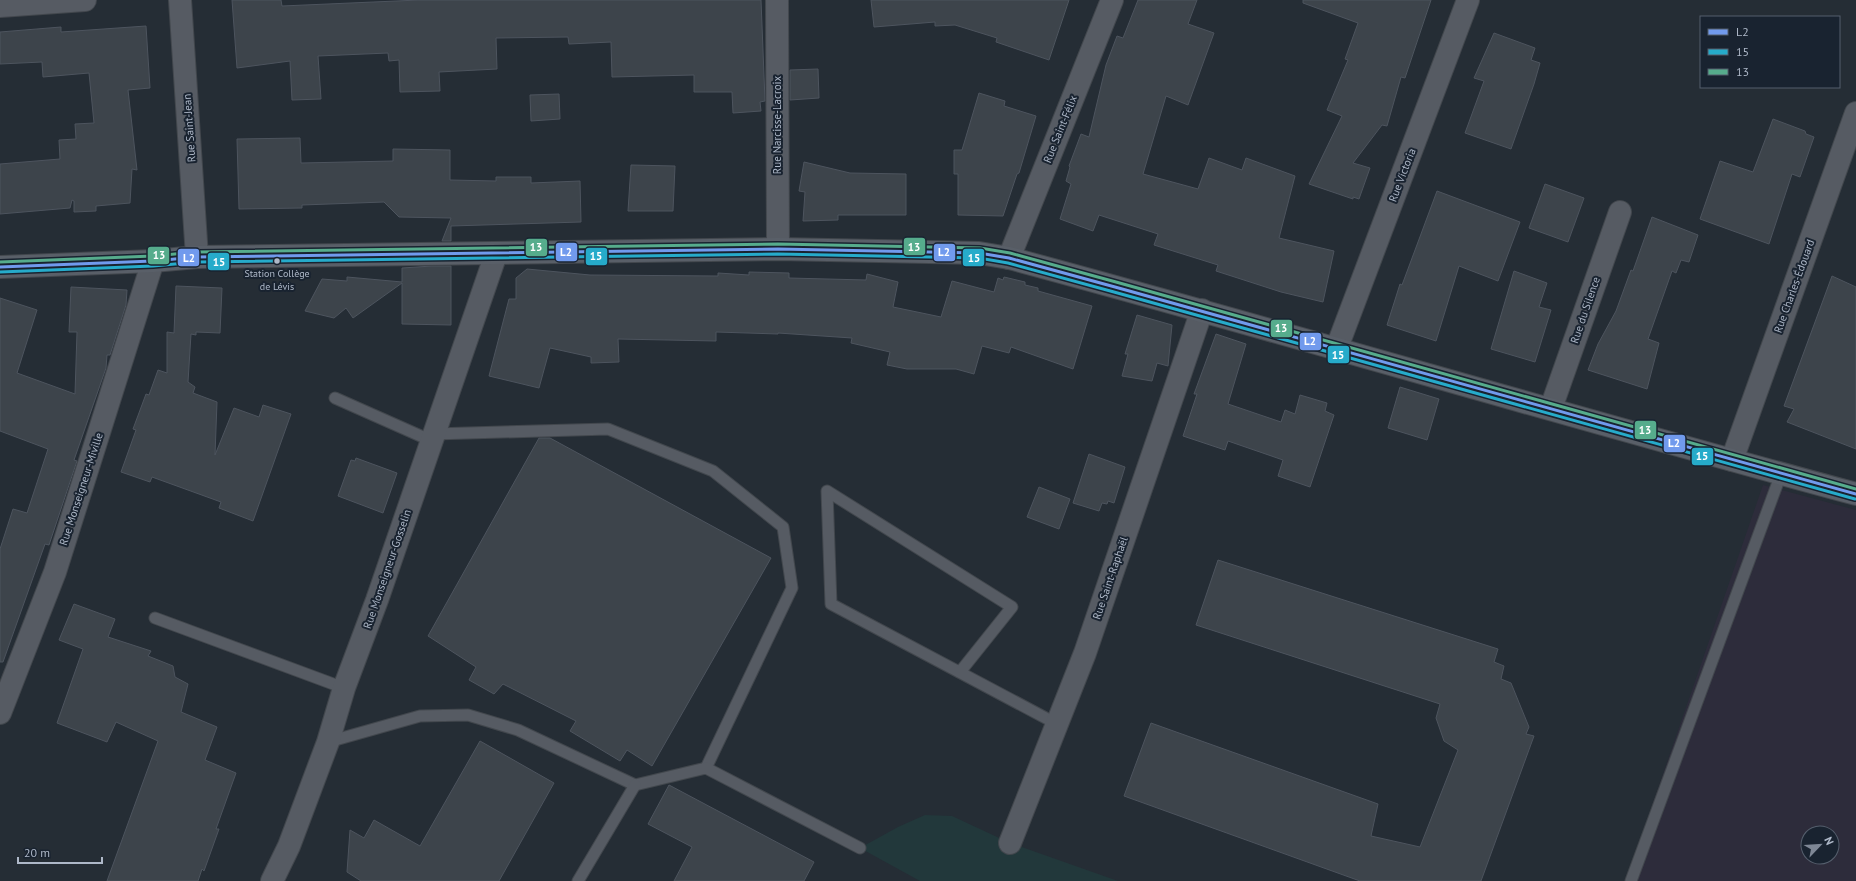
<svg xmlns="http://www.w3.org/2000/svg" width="1856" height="881" viewBox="0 0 1856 881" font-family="'PT Sans',sans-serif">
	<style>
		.medical { fill: #2d2c3b; fill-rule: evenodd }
		.green { fill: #22383b }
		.building { fill: #3d444b; stroke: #4d545e }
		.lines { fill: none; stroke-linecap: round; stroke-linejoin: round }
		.lane-casing { stroke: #42474d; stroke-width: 13 }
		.street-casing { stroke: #42474d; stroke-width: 24 }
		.secondary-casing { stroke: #42474d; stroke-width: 24 }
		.lane { stroke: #565b63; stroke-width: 11 }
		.street { stroke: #565b63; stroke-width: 22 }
		.secondary { stroke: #595f68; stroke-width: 22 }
		.bus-1-casing { stroke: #192330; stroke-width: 6 }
		.bus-2-casing { stroke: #192330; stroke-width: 6 }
		.bus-3-casing { stroke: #192330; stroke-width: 6 }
		.bus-1 { stroke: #719aed; stroke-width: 3 }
		.bus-2 { stroke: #26abca; stroke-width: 3 }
		.bus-3 { stroke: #56ac8c; stroke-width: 3 }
		.bus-dot { fill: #aeb8c8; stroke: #192330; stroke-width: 1.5 }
		.labels { text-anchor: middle; stroke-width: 4; stroke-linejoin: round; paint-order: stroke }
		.bus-label { font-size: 10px; fill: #aeb8c8; stroke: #192330 }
		.street-label { font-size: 11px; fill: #aeb8c8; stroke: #192330 }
		.line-badge { stroke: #192330; stroke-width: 1.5 }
		.badge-label { font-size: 11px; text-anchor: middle; font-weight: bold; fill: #fff }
	</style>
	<rect width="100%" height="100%" fill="#252d35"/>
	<path class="medical" d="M 1763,485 L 1856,510 L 1856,881 L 1626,881 ZM 1808,833 L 1832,833 L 1832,857 L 1808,857 Z"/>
	<path class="green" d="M 925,815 L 952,816 L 1010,843 L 1118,881 L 920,881 L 860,848 L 898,827 Z"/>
	<g class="building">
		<path d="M 232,0 L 281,0 L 282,6 L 419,0 L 761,0 L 765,101 L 760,102 L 761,111 L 733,113 L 732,92 L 694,92 L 694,75 L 612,77 L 611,42 L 569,44 L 568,37 L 496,38 L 497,69 L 439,72 L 440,91 L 400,92 L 399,60 L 389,61 L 388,53 L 318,56 L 321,99 L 292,100 L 290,61 L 237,68 Z"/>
		<path d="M 871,0 L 1069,0 L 1049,60 L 996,42 L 997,38 L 955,25 L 935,26 L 935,22 L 874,27 Z"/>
		<path d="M 1138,0 L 1197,0 L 1188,24 L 1214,33 L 1188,105 L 1166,96 L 1143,174 L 1198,189 L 1209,158 L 1242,170 L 1246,158 L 1295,176 L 1279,238 L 1334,251 L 1323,302 L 1281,292 L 1216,271 L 1218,265 L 1154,245 L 1158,234 L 1099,215 L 1093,231 L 1060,219 L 1071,184 L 1066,181 L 1070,167 L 1069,166 L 1081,134 L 1089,137 L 1106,65 L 1117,36 L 1123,38 Z"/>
		<path d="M 1303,0 L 1431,0 L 1405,78 L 1401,77 L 1387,126 L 1382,125 L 1353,163 L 1370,168 L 1359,199 L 1353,197 L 1353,199 L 1309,184 L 1342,116 L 1327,110 L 1348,60 L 1345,59 L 1358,23 L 1303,3 Z"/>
		<path d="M 146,26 L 150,88 L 128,90 L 137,170 L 132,169 L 130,203 L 96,206 L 96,211 L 74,212 L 74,201 L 72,200 L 70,208 L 0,214 L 0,164 L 60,159 L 59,140 L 76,139 L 75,124 L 94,123 L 89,73 L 43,77 L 42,62 L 0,64 L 0,32 L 61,27 L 61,32 Z"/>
		<path d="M 1494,33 L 1535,48 L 1531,60 L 1540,63 L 1534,84 L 1511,149 L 1465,133 L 1484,81 L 1474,78 Z"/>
		<path d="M 818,69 L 819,98 L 790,100 L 790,70 Z"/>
		<path d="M 979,93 L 1005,101 L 1004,106 L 1036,116 L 1019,173 L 1017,174 L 1003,216 L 958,215 L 958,174 L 954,174 L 954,150 L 962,150 Z"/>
		<path d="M 559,94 L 560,119 L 531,121 L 530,95 Z"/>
		<path d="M 1773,119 L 1805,131 L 1806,134 L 1814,137 L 1800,177 L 1792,174 L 1769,244 L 1700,219 L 1720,161 L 1753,172 Z"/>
		<path d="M 300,138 L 301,163 L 393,161 L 393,149 L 450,150 L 450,180 L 496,181 L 496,177 L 531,177 L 531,183 L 580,181 L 581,222 L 451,226 L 451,241 L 442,241 L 451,218 L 399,217 L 384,202 L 302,205 L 302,208 L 239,209 L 237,139 Z"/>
		<path d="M 804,162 L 850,173 L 906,174 L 906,215 L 838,215 L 838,220 L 803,221 L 805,192 L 799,191 Z"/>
		<path d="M 631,165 L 675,166 L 673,211 L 628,211 Z"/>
		<path d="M 1545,184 L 1584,198 L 1568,242 L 1529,228 Z"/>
		<path d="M 1437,191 L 1520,222 L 1498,281 L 1459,266 L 1436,341 L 1387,325 L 1400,284 L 1402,285 Z"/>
		<path d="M 1652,217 L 1698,235 L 1689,262 L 1681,260 L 1676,273 L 1672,271 L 1648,339 L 1659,343 L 1647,389 L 1588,370 L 1598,344 L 1616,311 L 1631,270 L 1633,271 Z"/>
		<path d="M 432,266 L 451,266 L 451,325 L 402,324 L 402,283 L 353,318 L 346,308 L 334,318 L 305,311 L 322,279 L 347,281 L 347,277 L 402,282 L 402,268 Z"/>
		<path d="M 527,269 L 590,275 L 718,276 L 718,273 L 749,275 L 749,272 L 789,273 L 789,278 L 866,280 L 867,274 L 898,282 L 893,307 L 941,317 L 952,281 L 994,292 L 998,278 L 1003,280 L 1004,277 L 1025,282 L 1025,285 L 1038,288 L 1038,291 L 1092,306 L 1073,369 L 1011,347 L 1009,353 L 982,346 L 974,374 L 956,369 L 907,369 L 887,365 L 890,352 L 851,343 L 852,338 L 778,333 L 778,334 L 716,332 L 716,341 L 618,339 L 619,362 L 591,363 L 591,357 L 550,348 L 539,388 L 489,376 L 509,299 L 516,299 L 516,278 Z"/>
		<path d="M 1514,271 L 1547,283 L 1539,307 L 1551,310 L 1535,362 L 1491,349 Z"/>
		<path d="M 1832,276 L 1856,287 L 1856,449 L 1787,422 L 1794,409 L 1784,406 Z"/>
		<path d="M 176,286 L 222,288 L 220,333 L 196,332 L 196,335 L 191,334 L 188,382 L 195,387 L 193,393 L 217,402 L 215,455 L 234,408 L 259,417 L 263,405 L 291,414 L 253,521 L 219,508 L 221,502 L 152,477 L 150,482 L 121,472 L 136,430 L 133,429 L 146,394 L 149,395 L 158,370 L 167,373 L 167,332 L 174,333 Z"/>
		<path d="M 71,287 L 127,290 L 126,305 L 110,355 L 107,355 L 106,368 L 74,460 L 77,461 L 49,545 L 45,544 L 3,662 L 0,662 L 0,549 L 13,509 L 27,513 L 48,449 L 0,431 L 0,298 L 37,310 L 17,373 L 75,394 L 77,332 L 69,332 Z"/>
		<path d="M 1137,315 L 1172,325 L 1168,366 L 1157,363 L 1152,381 L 1122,376 L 1128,354 L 1125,354 Z"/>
		<path d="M 1216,334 L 1246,344 L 1228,404 L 1281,422 L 1285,410 L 1295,414 L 1300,395 L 1327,403 L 1325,411 L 1334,415 L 1310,487 L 1278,476 L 1283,460 L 1228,441 L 1225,450 L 1183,436 L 1197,394 L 1194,394 Z"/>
		<path d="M 1400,387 L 1439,399 L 1427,440 L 1388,428 Z"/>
		<path d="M 539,438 L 550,438 L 771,558 L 652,766 L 627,750 L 620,761 L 570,731 L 576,721 L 503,684 L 494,694 L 469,680 L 476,667 L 428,636 Z"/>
		<path d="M 1089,454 L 1125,467 L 1114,503 L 1108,501 L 1107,504 L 1102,503 L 1099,511 L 1073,503 Z"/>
		<path d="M 356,458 L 397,473 L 383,513 L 338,496 L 351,460 L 355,461 Z"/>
		<path d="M 1039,487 L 1070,499 L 1059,529 L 1027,517 Z"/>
		<path d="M 1218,560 L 1498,649 L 1494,662 L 1504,666 L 1501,679 L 1511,683 L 1529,727 L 1526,734 L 1534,736 L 1481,881 L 1360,881 L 1124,796 L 1151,723 L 1378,804 L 1371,836 L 1420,847 L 1458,750 L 1444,741 L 1436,718 L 1440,704 L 1196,625 Z"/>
		<path d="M 74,604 L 115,619 L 108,637 L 151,651 L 148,656 L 173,666 L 175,677 L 188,684 L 181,712 L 217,727 L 205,760 L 236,773 L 216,829 L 219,829 L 204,871 L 202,869 L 198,881 L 107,881 L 158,741 L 116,722 L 107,742 L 57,723 L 83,649 L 59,640 Z"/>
		<path d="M 480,741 L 554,783 L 499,881 L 361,881 L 347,872 L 350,830 L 364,838 L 374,820 L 420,846 Z"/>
		<path d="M 669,785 L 814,862 L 804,881 L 674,881 L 692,847 L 648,824 Z"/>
	</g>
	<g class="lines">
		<defs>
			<g id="lane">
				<path d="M 335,398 L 432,441"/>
				<path d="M 434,434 L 608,429 L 713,471 L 783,527 L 792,588 L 706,768"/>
				<path d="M 155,618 L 344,688"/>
				<path d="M 960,672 L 1012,607 L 827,491 L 831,604 L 1057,724"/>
				<path d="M 328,742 L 420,716 L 468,715 L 518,730 L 635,785 L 706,768 L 860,848"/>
				<path d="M 578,881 L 635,785"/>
				<path d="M 1631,881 L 1781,474"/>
			</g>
			<g id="street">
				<path d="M 180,0 L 197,257"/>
				<path d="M 777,0 L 778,249"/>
				<path d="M 0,6 L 85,0"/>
				<path d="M 1009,258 L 1112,0"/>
				<path d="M 1336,350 L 1468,0"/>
				<path d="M 1551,408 L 1620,212"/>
				<path d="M 1732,460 L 1856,113"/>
				<path d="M 0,713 L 55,572 L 153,261"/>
				<path d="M 1010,843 L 1085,653 L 1202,310"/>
				<path d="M 272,881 L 289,846 L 328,742 L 344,688 L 377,600 L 496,254"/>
			</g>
			<path id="secondary" d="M 0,267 L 153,261 L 197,257 L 778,249 L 979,253 L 1009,258 C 1292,334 1573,418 1856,494"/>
		</defs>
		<use href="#lane" class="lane-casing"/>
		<use href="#street" class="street-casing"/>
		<use href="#secondary" class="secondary-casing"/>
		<use href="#lane" class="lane"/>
		<use href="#street" class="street"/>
		<use href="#secondary" class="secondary"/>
		<defs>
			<path id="bus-1" d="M 0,267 L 153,261 L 197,257 L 778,249 L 979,253 L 1009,258 L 1115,287 L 1856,494"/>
			<path id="bus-2" d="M 0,272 L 153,266 L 197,262 L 778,254 L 979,258 L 1008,263 L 1114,292 L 1855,499"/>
			<path id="bus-3" d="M 0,262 L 153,256 L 197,252 L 778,244 L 980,248 L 1010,253 L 1116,282 L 1856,489"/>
		</defs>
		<use href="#bus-1" class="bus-1-casing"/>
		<use href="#bus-2" class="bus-2-casing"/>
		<use href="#bus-3" class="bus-3-casing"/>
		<use href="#bus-1" class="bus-1"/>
		<use href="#bus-2" class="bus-2"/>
		<use href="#bus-3" class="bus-3"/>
	</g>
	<circle class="bus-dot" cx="277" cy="261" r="3.5"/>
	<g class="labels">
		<g class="bus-label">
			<text x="277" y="277">Station Collège<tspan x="277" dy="13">de Lévis</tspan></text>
		</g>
		<g class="street-label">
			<text transform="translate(777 125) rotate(-90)" y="4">Rue Narcisse-Lacroix</text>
			<text transform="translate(189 128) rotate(-94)" y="4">Rue Saint-Jean</text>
			<text transform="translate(1060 129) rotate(-68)" y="4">Rue Saint-Félix</text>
			<text transform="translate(1402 175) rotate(-69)" y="4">Rue Victoria</text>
			<text transform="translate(1794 286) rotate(-70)" y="4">Rue Charles-Édouard</text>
			<text transform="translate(1585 310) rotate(-71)" y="4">Rue du Silence</text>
			<text transform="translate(81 489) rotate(-72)" y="4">Rue Monseigneur-Miville</text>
			<text transform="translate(387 569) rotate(-71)" y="4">Rue Monseigneur-Gosselin</text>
			<text transform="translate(1110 578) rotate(-71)" y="4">Rue Saint-Raphaël</text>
		</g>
	</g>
	<g class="line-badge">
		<rect x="903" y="237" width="23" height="19" rx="4" fill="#56ac8c"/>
		<rect x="525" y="238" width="23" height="19" rx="4" fill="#56ac8c"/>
		<rect x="555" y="242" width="23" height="20" rx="4" fill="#719aed"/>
		<rect x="933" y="243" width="23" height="19" rx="4" fill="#719aed"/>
		<rect x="147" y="246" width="23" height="19" rx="4" fill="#56ac8c"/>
		<rect x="585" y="247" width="23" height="19" rx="4" fill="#26abca"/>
		<rect x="177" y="248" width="23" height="19" rx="4" fill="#719aed"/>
		<rect x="962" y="248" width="23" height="19" rx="4" fill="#26abca"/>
		<rect x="207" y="252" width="23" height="19" rx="4" fill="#26abca"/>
		<rect x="1270" y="319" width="23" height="19" rx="4" fill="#56ac8c"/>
		<rect x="1299" y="332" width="23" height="19" rx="4" fill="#719aed"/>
		<rect x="1327" y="345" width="23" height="19" rx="4" fill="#26abca"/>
		<rect x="1634" y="420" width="23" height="20" rx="4" fill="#56ac8c"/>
		<rect x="1663" y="434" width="23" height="19" rx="4" fill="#719aed"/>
		<rect x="1691" y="447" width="23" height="19" rx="4" fill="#26abca"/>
	</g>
	<g class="badge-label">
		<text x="914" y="251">13</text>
		<text x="536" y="251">13</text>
		<text x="566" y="256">L2</text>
		<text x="944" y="256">L2</text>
		<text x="159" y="259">13</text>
		<text x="596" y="260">15</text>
		<text x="189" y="262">L2</text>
		<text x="974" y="262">15</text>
		<text x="219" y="266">15</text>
		<text x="1281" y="332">13</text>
		<text x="1310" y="345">L2</text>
		<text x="1338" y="359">15</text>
		<text x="1645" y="434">13</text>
		<text x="1674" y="447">L2</text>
		<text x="1702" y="460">15</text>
	</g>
	<rect x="1700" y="16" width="140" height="72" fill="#192330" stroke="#555f6d"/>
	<rect x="1708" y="29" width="20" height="6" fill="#719aed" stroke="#555f6d"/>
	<text x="1736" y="36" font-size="12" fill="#aeb8c8">L2</text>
	<rect x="1708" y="49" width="20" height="6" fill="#26abca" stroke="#555f6d"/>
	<text x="1736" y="56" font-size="12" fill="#aeb8c8">15</text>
	<rect x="1708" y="69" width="20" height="6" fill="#56ac8c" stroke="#555f6d"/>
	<text x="1736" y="76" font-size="12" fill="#aeb8c8">13</text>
	<g transform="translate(1820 845) rotate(65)"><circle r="19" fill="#192330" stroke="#555f6d"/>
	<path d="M0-3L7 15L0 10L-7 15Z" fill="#7e8795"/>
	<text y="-6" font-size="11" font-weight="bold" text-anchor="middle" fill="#aeb8c8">N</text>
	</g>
	<path d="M18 857v6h84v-6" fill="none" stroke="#aeb8c8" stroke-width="2"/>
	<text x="24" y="857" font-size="12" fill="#aeb8c8" stroke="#192330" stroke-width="3" paint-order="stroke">20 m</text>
</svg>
